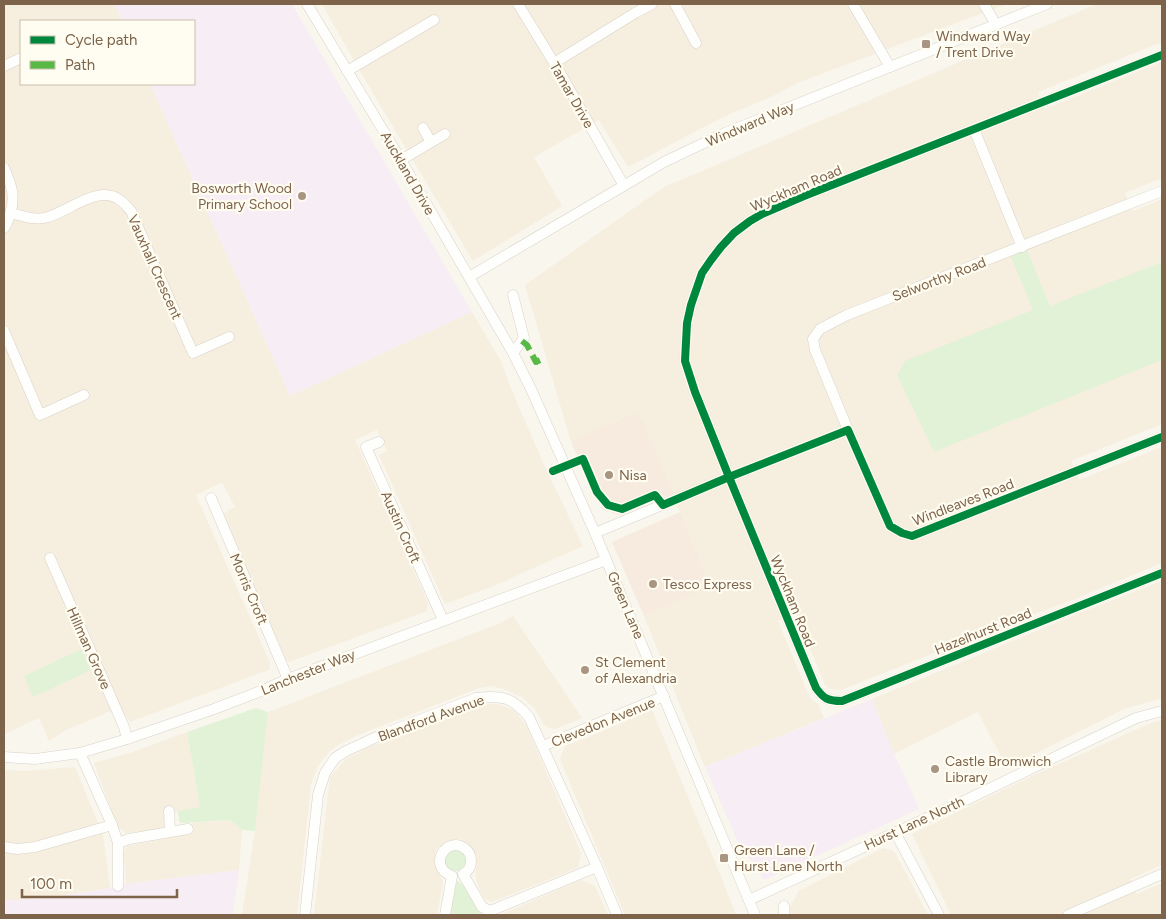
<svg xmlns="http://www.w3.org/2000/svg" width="1166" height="919" viewBox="0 0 1166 919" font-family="Figtree,sans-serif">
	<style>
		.residential { fill: #f6eede }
		.commercial { fill: #f7eade }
		.education { fill: #f7edf5 }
		.green { fill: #e2f2d7 }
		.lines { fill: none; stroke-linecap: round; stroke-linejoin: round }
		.minor-casing { stroke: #d8d2c9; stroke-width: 11 }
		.minor { stroke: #fefefc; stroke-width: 10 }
		.quiet { stroke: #58b947; stroke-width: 6; stroke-dasharray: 12 6; stroke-linecap: butt }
		.cycleway-casing { stroke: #fffcf1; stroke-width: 11 }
		.cycleway { stroke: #00873e; stroke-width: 8 }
		.poi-dot { fill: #a89683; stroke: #fffcf1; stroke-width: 2 }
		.labels { text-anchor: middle; stroke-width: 4.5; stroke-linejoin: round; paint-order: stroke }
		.poi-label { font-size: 14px; fill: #7d6349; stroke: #fffcf1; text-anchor: start }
		.street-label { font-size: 14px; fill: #7d6349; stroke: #fffcf1 }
	</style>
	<rect width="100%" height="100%" fill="#f9f6ee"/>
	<g class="residential">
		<path d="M 4,4 L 114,4 L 122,21 L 21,21 L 21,84 L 150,84 L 290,396 L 472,312 L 502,363 L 510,386 L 544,465 L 583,546 L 496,585 L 445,604 L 379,455 L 387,451 L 377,430 L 355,440 L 428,603 L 427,611 L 289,662 L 286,660 L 222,514 L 235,507 L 222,482 L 196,495 L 270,663 L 269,670 L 130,722 L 120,707 L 64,731 L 49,741 L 39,718 L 4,734 Z"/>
		<path d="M 322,4 L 1007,4 L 800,82 L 773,96 L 723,117 L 628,167 L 599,120 L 534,157 L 562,206 L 473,261 L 361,73 Z"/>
		<path d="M 1097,4 L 1162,4 L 1162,42 L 1038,92 L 1045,109 L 1162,62 L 1162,178 L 1125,193 L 1133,211 L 1162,199 L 1162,424 L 1071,461 L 1079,480 L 1162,447 L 1162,563 L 1075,599 L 997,628 L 841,690 L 830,689 L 825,685 L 796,614 L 778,621 L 810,698 L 818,704 L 824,718 L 705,767 L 644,616 L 710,584 L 638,411 L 571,442 L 525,285 L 664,187 Z"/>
		<path d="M 1162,581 L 1162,698 L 1124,709 L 1007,768 L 978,712 L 894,754 L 872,699 L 1080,613 Z"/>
		<path d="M 513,616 L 582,718 L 555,729 L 549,728 L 544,725 L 535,709 L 522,697 L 503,689 L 492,686 L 479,688 L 358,735 L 338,745 L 329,752 L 318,766 L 311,784 L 297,915 L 242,915 L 255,831 L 268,712 L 498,624 Z"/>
		<path d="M 488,704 L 497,704 L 515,711 L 526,725 L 581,853 L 578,868 L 492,902 L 488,901 L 483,897 L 476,880 L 475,854 L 468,845 L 459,839 L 448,841 L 436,849 L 434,863 L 443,882 L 437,915 L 314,915 L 330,777 L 346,759 L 369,747 Z"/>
		<path d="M 652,710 L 724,884 L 736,915 L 625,915 L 560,759 L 565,746 L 591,736 Z"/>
		<path d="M 1162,720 L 1162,865 L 1130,879 L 1137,894 L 1162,883 L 1162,915 L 951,915 L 912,834 L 1032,776 L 1151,723 Z"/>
		<path d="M 187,732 L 200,807 L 167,813 L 166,824 L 161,829 L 126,833 L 118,827 L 94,763 L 133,752 Z"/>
		<path d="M 75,767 L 103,835 L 110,888 L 51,897 L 4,901 L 4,770 L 26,771 Z"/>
		<path d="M 230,820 L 242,830 L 239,870 L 126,884 L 124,852 L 127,846 L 168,838 L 192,834 L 192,823 Z"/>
		<path d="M 883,848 L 894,851 L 928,915 L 791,915 L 790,907 L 799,891 Z"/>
		<path d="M 581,880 L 595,886 L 608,915 L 500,915 Z"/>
	</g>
	<g class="commercial">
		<path d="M 638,411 L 673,494 L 620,515 L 603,510 L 571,442 Z"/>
		<path d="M 680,512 L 710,585 L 644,616 L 612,542 Z"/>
	</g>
	<g class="education">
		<path d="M 114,4 L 292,4 L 472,312 L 290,396 L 150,84 L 194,84 L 194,21 L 122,21 Z"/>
		<path d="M 872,699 L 894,754 L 911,790 L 919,809 L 764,880 L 737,840 L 705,767 Z"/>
		<path d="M 239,870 L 233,915 L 4,915 L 4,901 L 51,897 L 110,888 L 126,884 Z"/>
	</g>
	<g class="green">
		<path d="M 1027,250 L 1050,306 L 1162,262 L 1162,360 L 934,452 L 897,375 L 905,361 L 1033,310 L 1011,257 Z"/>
		<path d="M 82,649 L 91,670 L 33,697 L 24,676 Z"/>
		<path d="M 256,708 L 268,712 L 255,831 L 242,830 L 230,820 L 181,823 L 179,821 L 178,811 L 200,807 L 187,732 Z"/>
		<circle cx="455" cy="860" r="11"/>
		<path d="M 458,881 C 468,889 478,904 480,915 L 449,915 L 454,884 Z"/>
	</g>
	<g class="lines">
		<defs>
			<g id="minor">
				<path d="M 307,4 L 401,160 L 513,353 L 531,389 L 595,533 L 755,915"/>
				<path d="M 518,4 L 559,71 L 624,186"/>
				<path d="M 675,4 L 696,43"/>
				<path d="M 853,4 L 890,67"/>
				<path d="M 984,4 L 996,25"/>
				<path d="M 1162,55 L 804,196 L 762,214 L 750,221 L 734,233 L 721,247 L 711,260 L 702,273 L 691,305 L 687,323 L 685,361 L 695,392 L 729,477 L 816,688 C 824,699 828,701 842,701 L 1162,573"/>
				<path d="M 554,63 L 635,13 L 652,4"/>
				<path d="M 4,66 L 21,58"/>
				<path d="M 347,71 L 434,20"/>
				<path d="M 423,128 L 431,142"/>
				<path d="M 974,129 L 1022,247"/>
				<path d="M 401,160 L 445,134"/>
				<path d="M 4,168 C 11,184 16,196 10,214 C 9,219 7,224 4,228"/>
				<path d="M 11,213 C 23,216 36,221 48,217 C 69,211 99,184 120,200 C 124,203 128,208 131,211 L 193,353 L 229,337"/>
				<path d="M 469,277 L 664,162 L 725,133 L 1047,4"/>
				<path d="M 513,295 L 524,338 L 513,353"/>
				<path d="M 4,331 L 40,415 L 84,395"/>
				<path d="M 848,430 L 815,350 L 813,339 L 820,329 L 847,315 L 1162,191"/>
				<path d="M 379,442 L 366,447 L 443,620"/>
				<path d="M 211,498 L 288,679"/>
				<path d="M 595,533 L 729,477 L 848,430 L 890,526 L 902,533 L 912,536 L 1162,437"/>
				<path d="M 50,558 L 124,727 L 127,739"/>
				<path d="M 543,746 L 664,696"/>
				<path d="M 80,753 L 112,825 L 118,843 L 118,886"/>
				<path d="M 4,757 L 35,759 L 80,753 L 127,739 L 214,709 L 261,691 L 288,679 L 606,560"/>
				<path d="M 169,811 L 170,831"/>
				<path d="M 895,832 L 939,915"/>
				<path d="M 118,843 L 129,839 L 188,829"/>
				<path d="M 4,847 L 17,849 L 35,847 L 112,825"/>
				<path d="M 749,900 L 968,799 L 1136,718 L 1162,711"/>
				<path d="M 784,906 L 784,915"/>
				<path d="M 305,915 L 318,795 L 325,773 L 335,758 L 346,751 L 381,735 L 476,698 C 502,695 512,697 529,717 L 597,867 L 617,915"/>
				<path d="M 445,915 L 452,876 C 449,875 447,874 445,872 C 431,859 449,837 464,848 C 469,851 471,856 471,861 C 471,867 469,871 463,874 L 482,907 L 490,911"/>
				<path d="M 488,915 L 490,911 L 597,867"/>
				<path d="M 1068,915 L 1162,874"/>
			</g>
		</defs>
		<use href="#minor" class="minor-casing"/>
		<use href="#minor" class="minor"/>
		<path class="quiet" d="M 522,341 L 527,345 L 536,362 L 540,360"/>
		<defs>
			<g id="cycleway">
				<path d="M 1162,55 L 804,196 L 762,214 L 750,221 L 734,233 L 721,247 L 711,260 L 702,273 L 691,305 L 687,323 L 685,361 L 695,392 L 729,477 L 816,688 C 824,699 828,701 842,701 L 1162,573"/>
				<path d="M 553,471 L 583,459 L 597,492 L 608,505 L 622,509 L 655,495 L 663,505 L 729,477 L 848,430 L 890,526 L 902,533 L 912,536 L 1162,437"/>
			</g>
		</defs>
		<use href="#cycleway" class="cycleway-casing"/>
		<use href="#cycleway" class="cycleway"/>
	</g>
	<g class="poi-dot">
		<rect x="921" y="39" width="10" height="10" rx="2.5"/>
		<circle cx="302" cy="196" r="5"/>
		<circle cx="609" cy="475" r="5"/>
		<circle cx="653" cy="584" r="5"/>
		<circle cx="585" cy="670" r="5"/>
		<circle cx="935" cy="769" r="5"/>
		<rect x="719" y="853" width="10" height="10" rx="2.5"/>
	</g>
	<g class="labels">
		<g class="poi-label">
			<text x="936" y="41">Windward Way<tspan x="936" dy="16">/ Trent Drive</tspan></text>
			<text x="292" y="193" text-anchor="end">Bosworth Wood<tspan x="292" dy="16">Primary School</tspan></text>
			<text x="619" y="480">Nisa</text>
			<text x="663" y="589">Tesco Express</text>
			<text x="595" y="667">St Clement<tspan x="595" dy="16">of Alexandria</tspan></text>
			<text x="945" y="766">Castle Bromwich<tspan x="945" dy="16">Library</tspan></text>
			<text x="734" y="855">Green Lane /<tspan x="734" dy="16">Hurst Lane North</tspan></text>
		</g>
		<g class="street-label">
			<text transform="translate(572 95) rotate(60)" y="5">Tamar Drive</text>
			<text transform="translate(750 124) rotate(-23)" y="5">Windward Way</text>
			<text transform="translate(408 173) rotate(60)" y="5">Auckland Drive</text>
			<text transform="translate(796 188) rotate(-23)" y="5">Wyckham Road</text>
			<text transform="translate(155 267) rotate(66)" y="5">Vauxhall Crescent</text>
			<text transform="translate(939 279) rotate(-21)" y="5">Selworthy Road</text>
			<text transform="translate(963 502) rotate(-21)" y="5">Windleaves Road</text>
			<text transform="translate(401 527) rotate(66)" y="5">Austin Croft</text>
			<text transform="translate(249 589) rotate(67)" y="5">Morris Croft</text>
			<text transform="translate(793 601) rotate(68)" y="5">Wyckham Road</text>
			<text transform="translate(626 605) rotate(67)" y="5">Green Lane</text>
			<text transform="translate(983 631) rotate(-22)" y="5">Hazelhurst Road</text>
			<text transform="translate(89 648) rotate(66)" y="5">Hillman Grove</text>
			<text transform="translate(308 672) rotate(-22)" y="5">Lanchester Way</text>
			<text transform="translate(431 718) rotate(-20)" y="5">Blandford Avenue</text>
			<text transform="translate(603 722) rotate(-22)" y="5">Clevedon Avenue</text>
			<text transform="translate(914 823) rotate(-25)" y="5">Hurst Lane North</text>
		</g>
	</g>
	<rect width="1166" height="919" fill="none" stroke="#7d6349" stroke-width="10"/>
	<rect x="20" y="20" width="175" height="65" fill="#fffcf1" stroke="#cbbfae"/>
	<rect x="30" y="36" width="25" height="8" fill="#00873e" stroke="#cbbfae"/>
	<text x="65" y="45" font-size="15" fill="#7d6349">Cycle path</text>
	<rect x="30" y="61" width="25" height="8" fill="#58b947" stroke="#cbbfae"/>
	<text x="65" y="70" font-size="15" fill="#7d6349">Path</text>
	<path d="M22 889v8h155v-8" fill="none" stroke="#7d6349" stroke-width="2.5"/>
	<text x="30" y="889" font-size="15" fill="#7d6349" stroke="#fffcf1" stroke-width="4" paint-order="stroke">100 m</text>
</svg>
